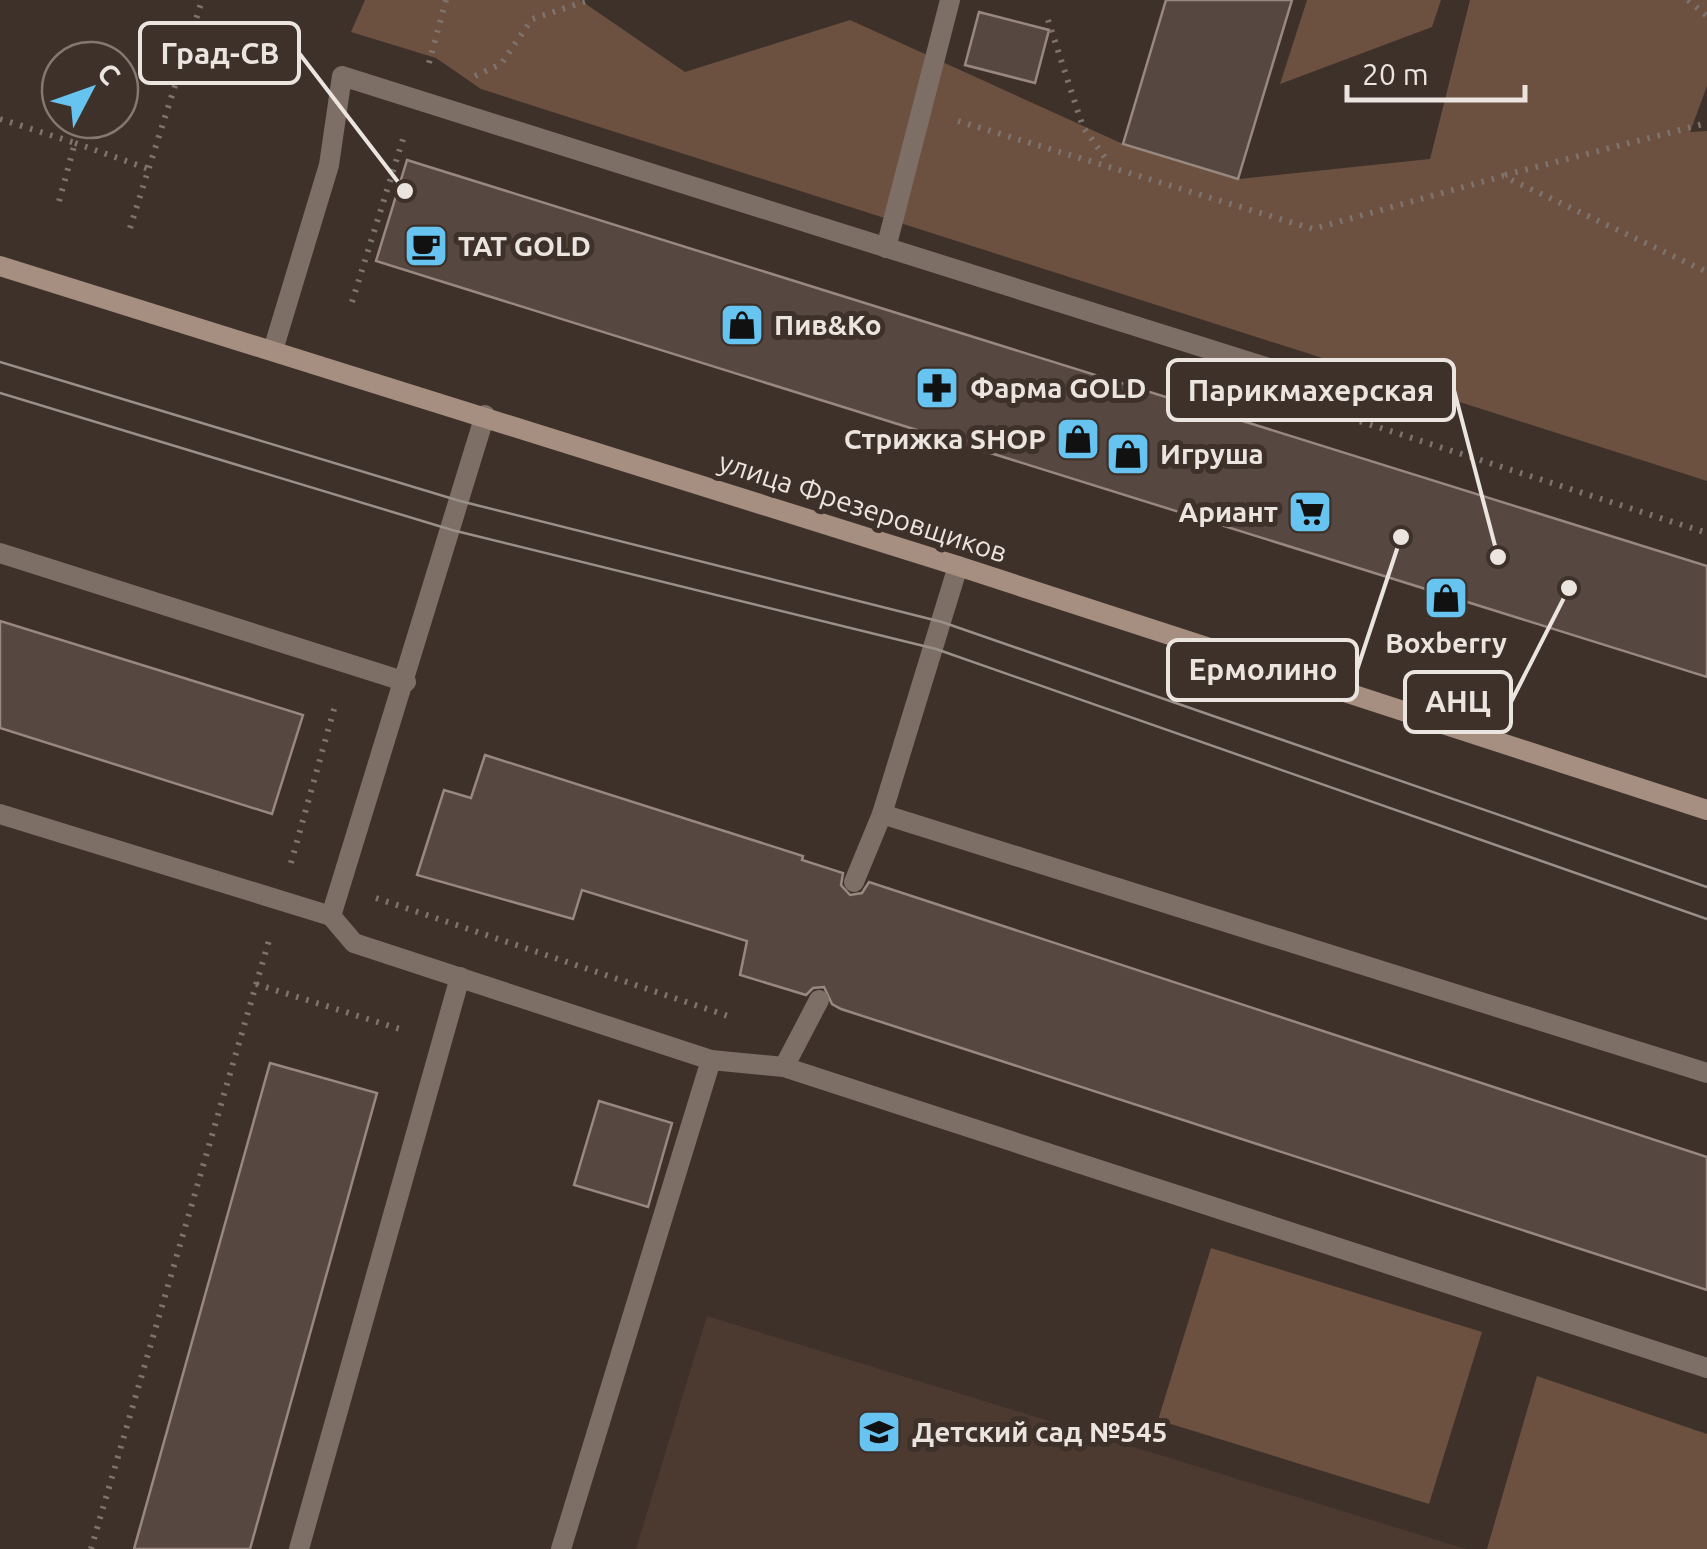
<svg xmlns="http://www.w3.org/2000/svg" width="1707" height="1549" viewBox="0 0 1707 1549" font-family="Ubuntu,sans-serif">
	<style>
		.built { fill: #4c3930 }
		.green { fill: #6c5040 }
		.building { fill: #564841; stroke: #988880; stroke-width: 2.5 }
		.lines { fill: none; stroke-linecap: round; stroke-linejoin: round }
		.path { stroke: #7e736d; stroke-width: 6; stroke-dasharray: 2.5 8; stroke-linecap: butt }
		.lane { stroke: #7d6e66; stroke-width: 20 }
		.street { stroke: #7d6e66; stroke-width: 20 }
		.secondary { stroke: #a68e81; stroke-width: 20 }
		.tram { stroke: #9a908a; stroke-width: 2.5 }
		.labels { text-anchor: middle; stroke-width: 10; stroke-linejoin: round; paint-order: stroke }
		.poi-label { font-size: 28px; font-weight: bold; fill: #ece4df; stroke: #3e312a; text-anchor: start }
		.street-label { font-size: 28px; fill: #ece4df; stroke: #3e312a }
		.leader { fill: none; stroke: #ece4df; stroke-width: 4 }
		.callout-dot { fill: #ece4df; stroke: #3e312a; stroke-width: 4 }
		.callout { fill: #3e312a; stroke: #ece4df; stroke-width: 4 }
		.callout-label { font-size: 30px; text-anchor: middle; font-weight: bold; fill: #ece4df }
	</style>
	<rect width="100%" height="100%" fill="#3e312a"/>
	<path class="built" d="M 707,1316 L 1466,1549 L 636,1549 Z"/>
	<g class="green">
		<path d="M 365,0 L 580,0 L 685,72 L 850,20 L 1123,144 L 1239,179 L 1430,159 L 1470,0 L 1707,0 L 1707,86 L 1690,132 L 1707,131 L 1707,481 L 481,89 L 436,58 L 351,32 Z"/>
		<path d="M 1307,0 L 1441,0 L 1432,27 L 1280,84 Z"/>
		<path d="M 1211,1248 L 1482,1332 L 1429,1504 L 1158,1420 Z"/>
		<path d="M 1537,1376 L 1707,1434 L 1707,1549 L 1487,1549 Z"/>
	</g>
	<g class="building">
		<path d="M 1166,0 L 1292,0 L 1238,179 L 1123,144 Z"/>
		<path d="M 979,12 L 1049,30 L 1035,83 L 965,65 Z"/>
		<path d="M 407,160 L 1707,566 L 1707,677 L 376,261 Z"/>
		<path d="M 0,621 L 303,715 L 272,814 L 0,728 Z"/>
		<path d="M 485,755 L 803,856 L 802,860 L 843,873 L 841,885 L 850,895 L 862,893 L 869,882 L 1707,1157 L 1707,1290 L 841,1009 L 832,1004 L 824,987 L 813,988 L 806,995 L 740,975 L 747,941 L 582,890 L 573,919 L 417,875 L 444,790 L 471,798 Z"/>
		<path d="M 270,1063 L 377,1093 L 250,1549 L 134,1549 Z"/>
		<path d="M 599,1101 L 672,1123 L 648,1207 L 574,1185 Z"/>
	</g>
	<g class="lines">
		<g class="path">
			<path d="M 1688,0 L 1707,16"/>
			<path d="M 1048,20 L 1083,127 L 1109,163"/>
			<path d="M 429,63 L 446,0"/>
			<path d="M 475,76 L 501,64 L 532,19 L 590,0"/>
			<path d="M 0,119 L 75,143 L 58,205"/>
			<path d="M 958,121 L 1313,229 L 1503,176 L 1707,272"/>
			<path d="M 75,143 L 149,169"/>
			<path d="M 1505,175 L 1707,123"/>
			<path d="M 130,228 L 202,0"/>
			<path d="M 352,302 L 403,139"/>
			<path d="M 1300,402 L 1707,533"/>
			<path d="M 291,863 L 336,702"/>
			<path d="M 376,898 L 734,1018"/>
			<path d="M 256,984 L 403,1030"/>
			<path d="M 91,1549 L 270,937"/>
		</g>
		<g class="lane">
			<path d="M 886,248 L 950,0"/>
			<path d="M 273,350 L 329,165 L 342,76 L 1278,371"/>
			<path d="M 485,415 L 331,916 L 354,943 L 711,1060 L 784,1067 L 819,1000"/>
			<path d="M 0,553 L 406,682"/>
			<path d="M 0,814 L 331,916"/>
			<path d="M 882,814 L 1707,1073"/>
			<path d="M 854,882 L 882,814 L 958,566"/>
			<path d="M 299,1549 L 460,977"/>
			<path d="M 561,1549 L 711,1060"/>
		</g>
		<path class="street" d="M 784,1067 L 1707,1368"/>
		<path class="secondary" d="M 0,266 L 958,566 L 1707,810"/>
		<g class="tram">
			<path d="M 0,362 L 460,501 L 942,622 L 1707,887"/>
			<path d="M 0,393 L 452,530 L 936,649 L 1707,919"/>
		</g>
	</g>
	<defs>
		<symbol id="cafe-square" viewBox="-11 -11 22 22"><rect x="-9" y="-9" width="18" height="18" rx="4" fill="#67c4f0" stroke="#3e312a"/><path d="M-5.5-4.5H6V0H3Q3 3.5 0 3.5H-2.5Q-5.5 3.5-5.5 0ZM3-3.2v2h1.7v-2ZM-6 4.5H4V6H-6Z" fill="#111"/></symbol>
		<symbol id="shop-square" viewBox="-11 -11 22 22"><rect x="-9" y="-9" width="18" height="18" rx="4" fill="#67c4f0" stroke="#3e312a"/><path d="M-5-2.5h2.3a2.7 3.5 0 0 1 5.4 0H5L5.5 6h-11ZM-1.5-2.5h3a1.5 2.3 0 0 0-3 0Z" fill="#111"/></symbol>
		<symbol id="pharmacy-square" viewBox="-11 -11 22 22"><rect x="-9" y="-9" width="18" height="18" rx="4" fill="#67c4f0" stroke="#3e312a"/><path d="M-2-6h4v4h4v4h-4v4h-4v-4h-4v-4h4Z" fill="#111"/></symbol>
		<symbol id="supermarket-square" viewBox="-11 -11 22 22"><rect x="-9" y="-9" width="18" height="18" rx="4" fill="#67c4f0" stroke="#3e312a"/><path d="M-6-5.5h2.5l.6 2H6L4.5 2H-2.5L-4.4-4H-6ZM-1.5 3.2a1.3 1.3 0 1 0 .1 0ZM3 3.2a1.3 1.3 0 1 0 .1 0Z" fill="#111"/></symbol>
		<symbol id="school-square" viewBox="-11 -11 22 22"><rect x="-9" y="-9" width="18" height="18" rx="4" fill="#67c4f0" stroke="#3e312a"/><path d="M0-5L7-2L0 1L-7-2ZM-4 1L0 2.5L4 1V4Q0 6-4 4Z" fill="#111"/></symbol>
	</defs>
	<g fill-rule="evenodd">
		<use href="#cafe-square" x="401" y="221" width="50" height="50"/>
		<use href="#shop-square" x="717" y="300" width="50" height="50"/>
		<use href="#pharmacy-square" x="912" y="363" width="50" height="50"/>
		<use href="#shop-square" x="1053" y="414" width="50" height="50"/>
		<use href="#shop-square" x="1103" y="429" width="50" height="50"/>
		<use href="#supermarket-square" x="1285" y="487" width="50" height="50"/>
		<use href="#shop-square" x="1421" y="573" width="50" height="50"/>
		<use href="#school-square" x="854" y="1407" width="50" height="50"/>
	</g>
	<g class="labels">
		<g class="poi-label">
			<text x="458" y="256">TAT GOLD</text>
			<text x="774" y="335">Пив&amp;Ко</text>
			<text x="970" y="398">Фарма GOLD</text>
			<text x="1046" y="449" text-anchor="end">Стрижка SHOP</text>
			<text x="1160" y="464">Игруша</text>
			<text x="1278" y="522" text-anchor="end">Ариант</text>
			<text x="1446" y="653" text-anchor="middle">Boxberry</text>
			<text x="912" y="1442">Детский сад №545</text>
		</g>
		<g class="street-label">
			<text transform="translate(863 507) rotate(18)" y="10">улица Фрезеровщиков</text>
		</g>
	</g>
	<path class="leader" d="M405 191L299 53M1498 557L1454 390M1401 537L1357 670M1569 588L1511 702"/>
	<g class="callout-dot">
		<circle cx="405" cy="191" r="10"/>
		<circle cx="1498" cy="557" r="10"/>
		<circle cx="1401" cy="537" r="10"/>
		<circle cx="1569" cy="588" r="10"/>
	</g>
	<g class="callout">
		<rect x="140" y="23" width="159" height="60" rx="10"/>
		<rect x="1168" y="360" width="286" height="60" rx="10"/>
		<rect x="1168" y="640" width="189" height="60" rx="10"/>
		<rect x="1405" y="672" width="106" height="60" rx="10"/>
	</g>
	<g class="callout-label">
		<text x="220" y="64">Град-СВ</text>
		<text x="1311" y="401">Парикмахерская</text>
		<text x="1263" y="680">Ермолино</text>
		<text x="1458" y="712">АНЦ</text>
	</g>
	<g transform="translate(90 90) rotate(49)"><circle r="48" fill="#3e312a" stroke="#847972" stroke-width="2.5"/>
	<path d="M0-8L18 38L0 25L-18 38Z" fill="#67c4f0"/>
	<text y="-15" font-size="28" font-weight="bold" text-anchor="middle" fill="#ece4df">С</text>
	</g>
	<path d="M1347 85v15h178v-15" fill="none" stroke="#ece4df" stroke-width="5"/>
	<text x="1362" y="85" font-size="30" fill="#ece4df" stroke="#3e312a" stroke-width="8" paint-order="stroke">20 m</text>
</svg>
